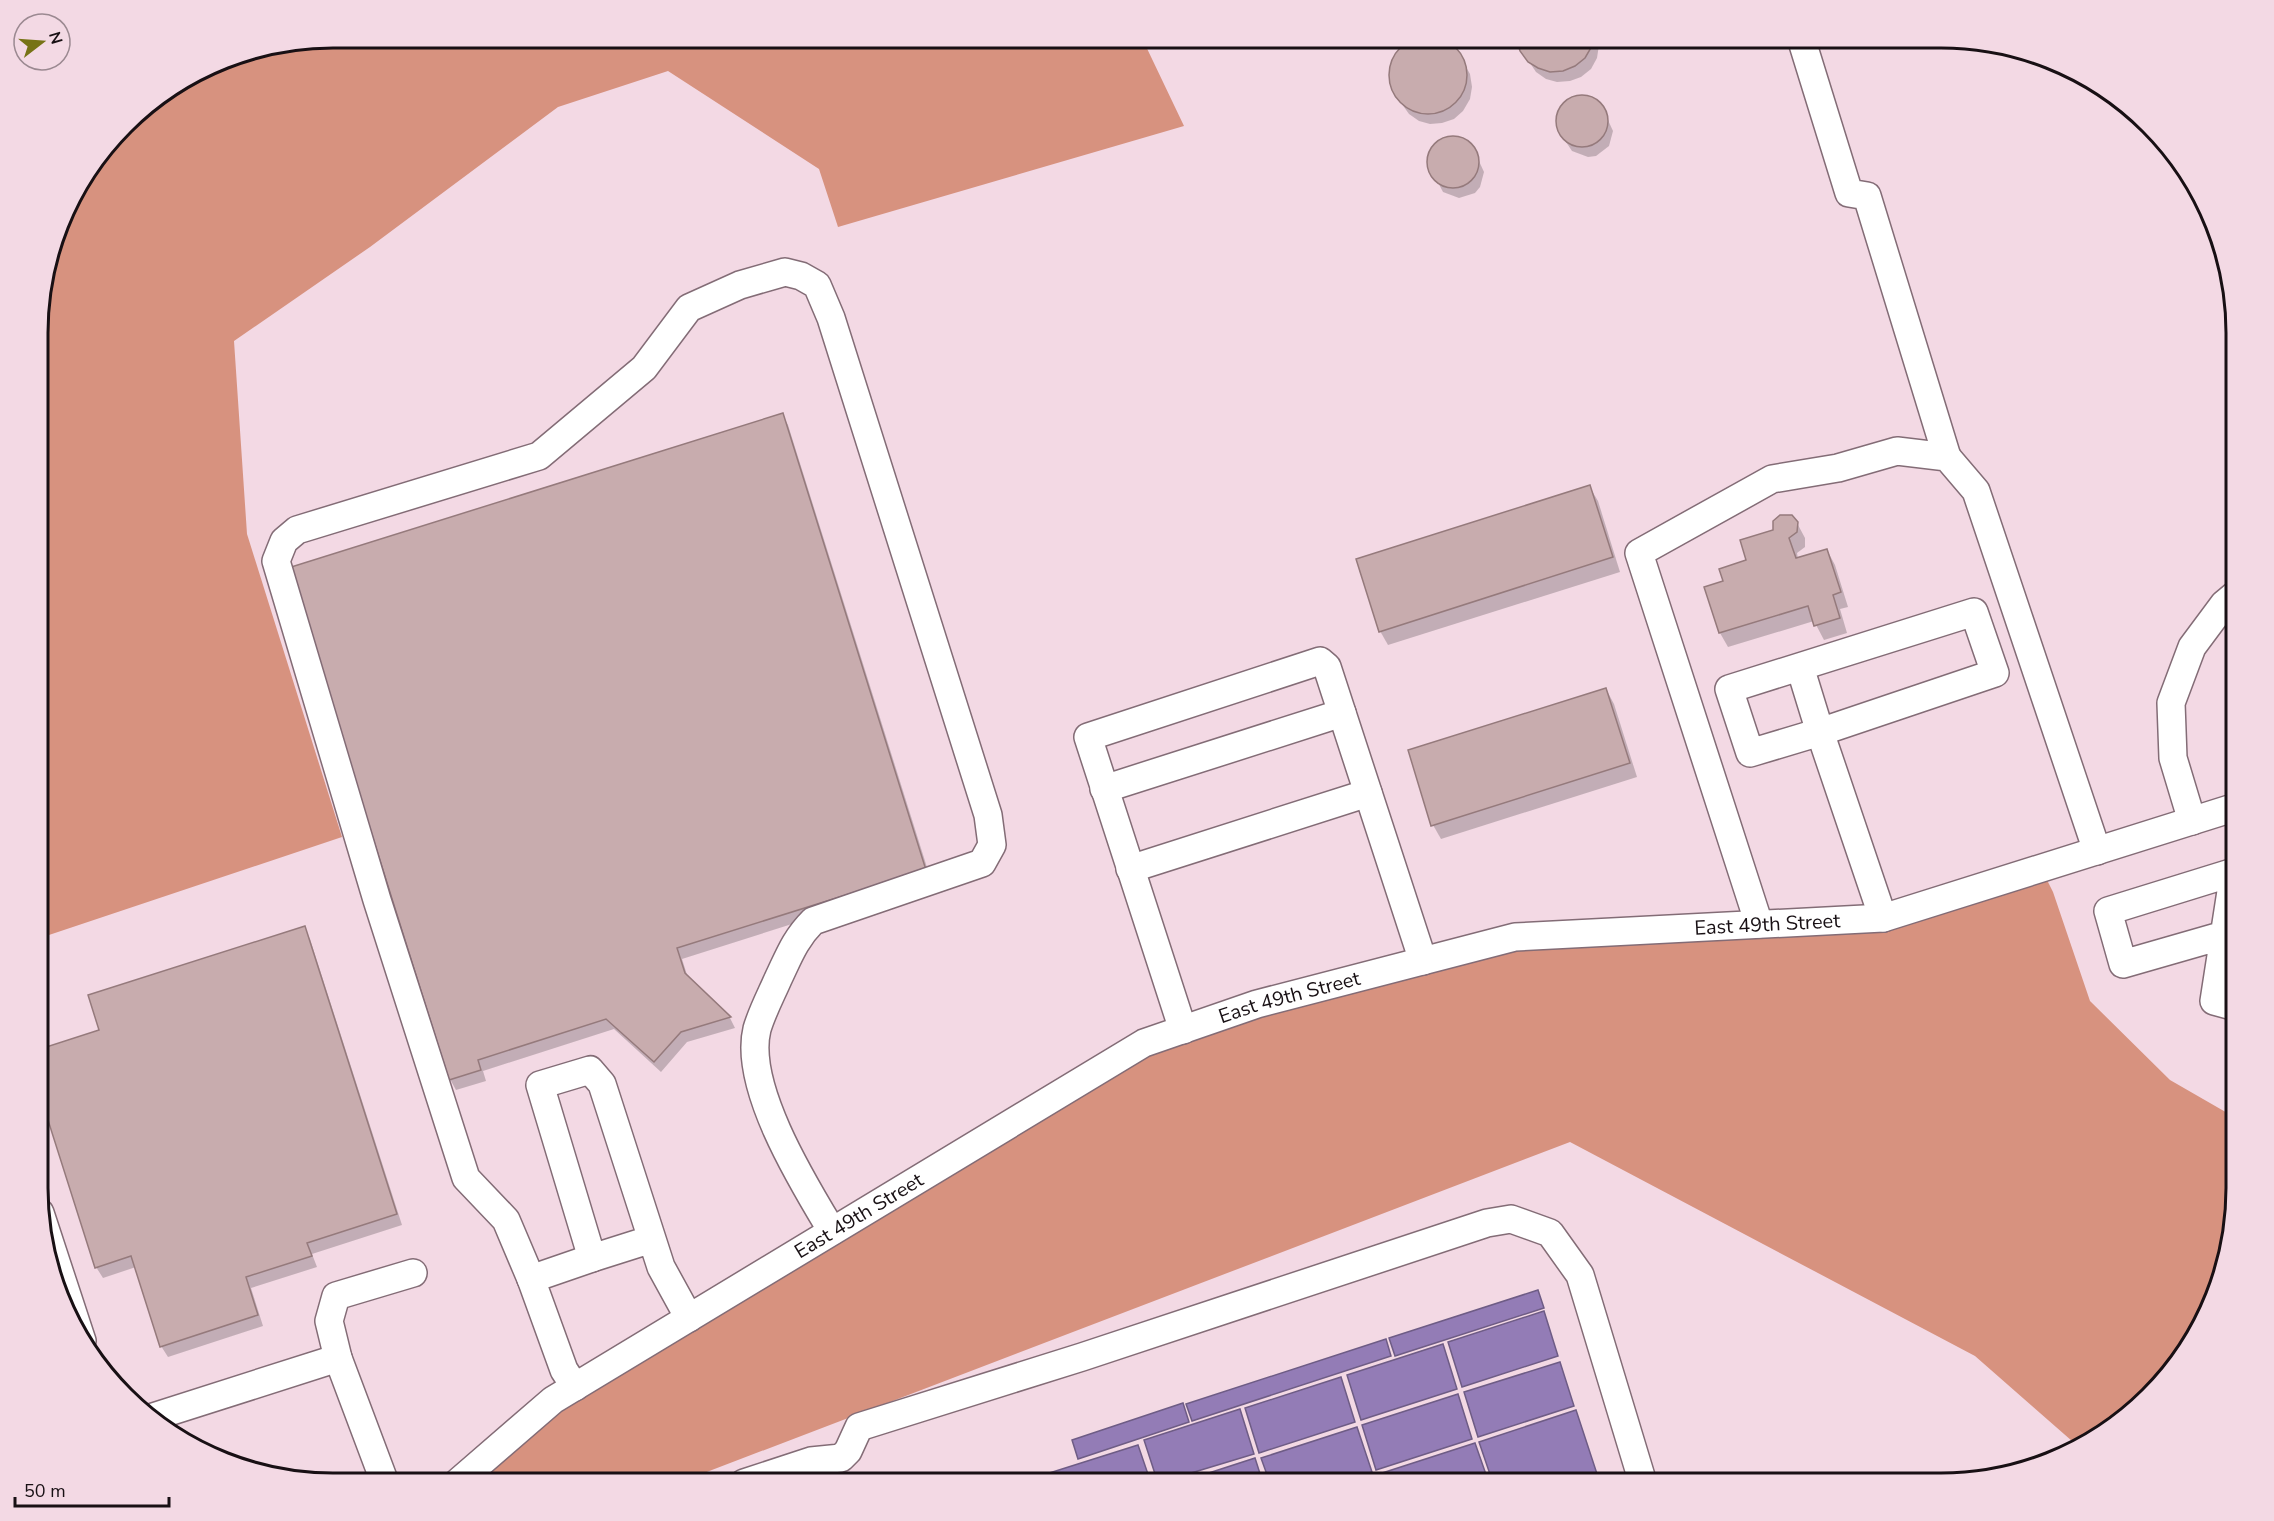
<svg xmlns="http://www.w3.org/2000/svg" width="2274" height="1521" viewBox="0 0 2274 1521" font-family="'Nunito Sans',sans-serif">
	<style>
		.forest { fill: #d7927f }
		.water { fill: #937cb6; stroke: #6e5c85; stroke-width: 1.5 }
		.shadow { fill: #0003 }
		.building { fill: #c8acae; stroke: #957a7c; stroke-width: 1.5 }
		.lines { fill: none; stroke-linecap: round; stroke-linejoin: round }
		.minor-casing { stroke: #836c76; stroke-width: 30 }
		.minor { stroke: #fff; stroke-width: 27 }
		.labels { text-anchor: middle; stroke-width: 6; stroke-linejoin: round; paint-order: stroke }
		.street-label { font-size: 20px; fill: #181014; stroke: #f3d9e4 }
		.rim { fill: none; stroke: #181014; stroke-width: 3 }
	</style>
	<rect width="100%" height="100%" fill="#f3d9e4"/>
	<g class="forest">
		<path d="M 333,38 L 1142,38 L 1184,126 L 838,227 L 819,169 L 668,71 L 558,107 L 370,247 L 234,341 L 247,534 L 342,837 L 40,938 L 40,295 L 68,202 L 138,111 L 220,60 Z"/>
		<path d="M 2041,868 L 2053,892 L 2090,1001 L 2170,1080 L 2236,1118 L 2236,1207 L 2221,1283 L 2186,1352 L 2136,1410 L 2088,1444 L 2080,1448 L 1975,1356 L 1570,1142 L 678,1483 L 457,1483 L 553,1400 L 1144,1043 L 1515,937 L 1883,918 Z"/>
	</g>
	<g class="water">
		<path d="M 1538,1290 L 1544,1308 L 1395,1356 L 1389,1338 Z"/>
		<path d="M 1544,1311 L 1558,1356 L 1462,1387 L 1448,1342 Z"/>
		<path d="M 1386,1339 L 1391,1356 L 1192,1421 L 1186,1404 Z"/>
		<path d="M 1443,1344 L 1457,1389 L 1361,1420 L 1347,1375 Z"/>
		<path d="M 1560,1362 L 1574,1406 L 1478,1437 L 1464,1392 Z"/>
		<path d="M 1341,1377 L 1355,1422 L 1259,1453 L 1245,1408 Z"/>
		<path d="M 1458,1394 L 1472,1439 L 1376,1470 L 1362,1425 Z"/>
		<path d="M 1183,1403 L 1189,1422 L 1078,1459 L 1072,1440 Z"/>
		<path d="M 1240,1409 L 1254,1454 L 1158,1483 L 1144,1440 Z"/>
		<path d="M 1576,1410 L 1600,1483 L 1493,1483 L 1479,1442 Z"/>
		<path d="M 1357,1427 L 1372,1472 L 1335,1483 L 1270,1483 L 1261,1458 Z"/>
		<path d="M 1475,1443 L 1489,1483 L 1382,1483 L 1379,1474 Z"/>
		<path d="M 1138,1445 L 1151,1483 L 1045,1483 L 1043,1475 Z"/>
		<path d="M 1255,1458 L 1263,1483 L 1178,1483 Z"/>
	</g>
	<g class="shadow">
		<path d="M 1420,38 L 1437,38 L 1448,42 L 1457,51 L 1470,74 L 1472,87 L 1470,99 L 1463,111 L 1454,119 L 1442,123 L 1430,124 L 1419,121 L 1409,114 L 1394,93 L 1390,81 L 1390,69 L 1394,57 L 1401,47 L 1411,40 Z"/>
		<path d="M 1518,38 L 1598,38 L 1599,45 L 1597,58 L 1591,69 L 1581,77 L 1570,81 L 1557,82 L 1546,79 L 1536,72 L 1522,51 Z"/>
		<path d="M 1580,96 L 1588,97 L 1601,105 L 1613,131 L 1609,146 L 1596,156 L 1588,157 L 1572,151 L 1560,133 L 1557,124 L 1560,108 L 1572,98 Z"/>
		<path d="M 1451,137 L 1459,138 L 1472,146 L 1484,172 L 1480,187 L 1475,193 L 1459,198 L 1443,192 L 1429,165 L 1432,149 L 1437,143 Z"/>
		<path d="M 782,414 L 788,425 L 931,880 L 682,959 L 688,978 L 730,1018 L 735,1028 L 687,1042 L 661,1072 L 614,1029 L 483,1071 L 486,1081 L 456,1090 L 450,1079 Z"/>
		<path d="M 1589,486 L 1598,501 L 1620,572 L 1388,645 L 1380,631 Z"/>
		<path d="M 1797,523 L 1805,538 L 1805,547 L 1797,553 L 1798,559 L 1827,550 L 1835,565 L 1848,607 L 1840,609 L 1847,633 L 1824,640 L 1814,621 L 1728,647 L 1720,633 L 1706,588 L 1725,582 Z"/>
		<path d="M 1606,689 L 1614,704 L 1637,777 L 1441,839 L 1433,825 Z"/>
		<path d="M 304,928 L 310,939 L 402,1225 L 312,1254 L 317,1267 L 251,1288 L 263,1326 L 168,1357 L 161,1346 L 136,1267 L 103,1278 L 96,1267 L 40,1090 L 40,1051 L 101,1031 Z"/>
	</g>
	<g class="building">
		<circle cx="1428" cy="75" r="39"/>
		<path d="M 1516,38 L 1593,38 L 1592,46 L 1585,58 L 1575,66 L 1563,71 L 1550,72 L 1538,68 L 1528,62 L 1520,51 Z"/>
		<circle cx="1582" cy="121" r="26"/>
		<circle cx="1453" cy="162" r="26"/>
		<path d="M 783,413 L 926,870 L 677,948 L 685,973 L 731,1017 L 681,1032 L 654,1062 L 606,1019 L 478,1060 L 481,1070 L 449,1080 L 288,568 Z"/>
		<path d="M 1590,485 L 1613,557 L 1379,632 L 1356,559 Z"/>
		<path d="M 1780,515 L 1792,515 L 1798,522 L 1797,532 L 1789,538 L 1796,558 L 1827,549 L 1841,592 L 1833,595 L 1840,618 L 1814,626 L 1808,606 L 1719,633 L 1704,587 L 1723,581 L 1719,569 L 1746,560 L 1740,540 L 1773,530 L 1773,521 Z"/>
		<path d="M 1606,688 L 1630,763 L 1431,826 L 1408,750 Z"/>
		<path d="M 305,926 L 397,1214 L 307,1243 L 312,1256 L 246,1277 L 258,1315 L 160,1347 L 131,1256 L 95,1268 L 40,1095 L 40,1049 L 99,1030 L 88,995 Z"/>
		<path d="M 2007,1465 L 2010,1475 L 1953,1483 Z"/>
	</g>
	<g class="lines">
		<defs>
			<g id="minor">
				<path d="M 1801,38 L 1849,193 L 1867,196 L 1947,457"/>
				<path d="M 1800,667 L 1820,732 L 1750,753 L 1729,689 L 1974,612 L 1995,673 L 1820,732 L 1883,918"/>
				<path d="M 1104,789 L 1342,713"/>
				<path d="M 2192,821 L 2173,758 L 2171,703 L 2192,647 L 2224,604 L 2236,594"/>
				<path d="M 1130,869 L 1368,793"/>
				<path d="M 1759,924 L 1639,553 L 1772,479 L 1838,468 L 1897,451 L 1947,457 L 1976,491 L 2097,851"/>
				<path d="M 2236,938 L 2224,935 L 2123,964 L 2108,911 L 2234,872 L 2214,1001 L 2236,1007"/>
				<path d="M 1183,1030 L 1088,737 L 1320,661 L 1327,667 L 1423,961"/>
				<path d="M 40,1213 L 82,1341"/>
				<path d="M 652,1239 L 592,1258 L 540,1085 L 590,1070 L 602,1084 L 661,1267 L 689,1318"/>
				<path d="M 531,1279 L 506,1220 L 466,1178 L 377,900 L 276,561 L 284,541 L 297,530 L 539,456 L 644,368 L 689,308 L 740,285 L 785,272 L 801,276 L 817,285 L 831,318 L 988,815 L 992,845 L 982,863 L 813,921 C 795,939 789,956 778,979 C 771,995 762,1012 757,1029 C 743,1086 803,1183 832,1231"/>
				<path d="M 338,1358 L 329,1321 L 336,1296 L 413,1273"/>
				<path d="M 575,1387 L 564,1370 L 531,1279 L 592,1258"/>
				<path d="M 153,1417 L 338,1358 L 385,1483"/>
				<path id="s1" d="M 457,1483 L 553,1400 L 1144,1043 L 1257,1004 L 1515,937 L 1883,918 L 2236,807"/>
				<path d="M 744,1483 L 811,1461 L 841,1458 L 848,1451 L 859,1427 L 1082,1357 L 1487,1223 L 1511,1219 L 1550,1233 L 1580,1275 L 1643,1483"/>
			</g>
		</defs>
		<use href="#minor" class="minor-casing"/>
		<use href="#minor" class="minor"/>
	</g>
	<g class="labels">
		<g class="street-label">
			<text dy="7" stroke="none"><textPath href="#s1" startOffset="1456">East 49th Street</textPath></text>
			<text dy="7" stroke="none"><textPath href="#s1" startOffset="970">East 49th Street</textPath></text>
			<text dy="7" stroke="none"><textPath href="#s1" startOffset="484">East 49th Street</textPath></text>
		</g>
	</g>
	<path d="M0 0H2274V1521H0ZM333 48H1941A285 285 0 0 1 2226 333V1188A285 285 0 0 1 1941 1473H333A285 285 0 0 1 48 1188V333A285 285 0 0 1 333 48Z" fill="#f3d9e4" fill-rule="evenodd"/>
	<path class="rim" d="M333 48H1941A285 285 0 0 1 2226 333V1188A285 285 0 0 1 1941 1473H333A285 285 0 0 1 48 1188V333A285 285 0 0 1 333 48Z"/>
	<g transform="translate(42 42) rotate(73)"><circle r="28" fill="#f3d9e4" stroke="#9b8991" stroke-width="1.5"/>
	<path d="M0-4.5L10 22L0 15L-10 22Z" fill="#777316"/>
	<text y="-9" font-size="16" font-weight="bold" text-anchor="middle" fill="#181014">N</text>
	</g>
	<path d="M15 1497v9h154v-9" fill="none" stroke="#181014" stroke-width="3"/>
	<text x="24" y="1497" font-size="18" fill="#181014" stroke="#f3d9e4" stroke-width="4.5" paint-order="stroke">50 m</text>
</svg>
